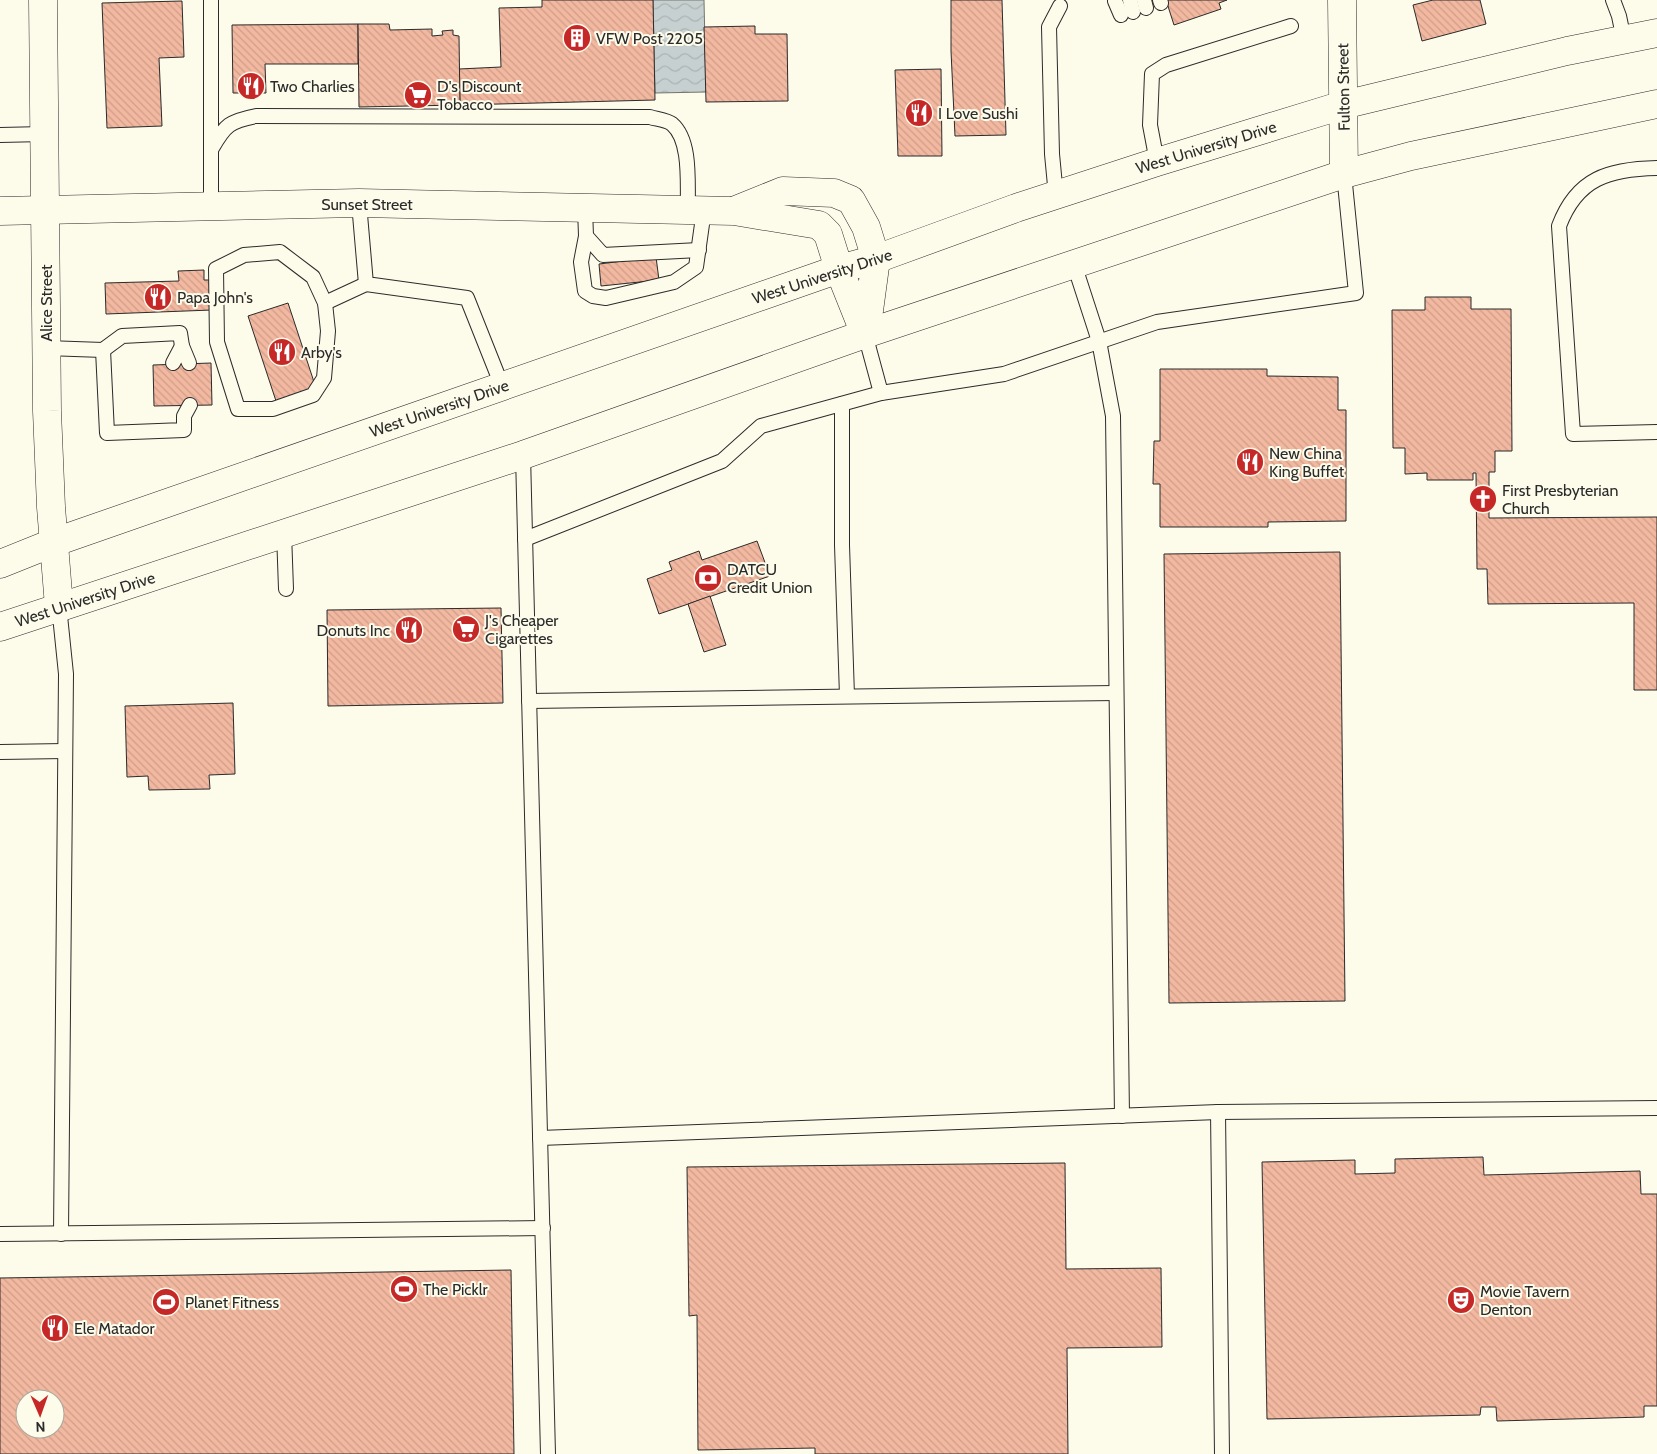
<svg xmlns="http://www.w3.org/2000/svg" width="1657" height="1454" viewBox="0 0 1657 1454" font-family="Cabin,sans-serif">
	<style>
		.water { fill: url(#water-waves); stroke: #74746e }
		.building { fill: url(#building-back-hatch); stroke: #2b2b2b; fill-rule: evenodd }
		.lines { fill: none; stroke-linecap: round; stroke-linejoin: round }
		.lane-casing { stroke: #2b2b2b; stroke-width: 16 }
		.street-casing { stroke: #2b2b2b; stroke-width: 29 }
		.secondary-casing { stroke: #2b2b2b; stroke-width: 29 }
		.primary-casing { stroke: #2b2b2b; stroke-width: 29 }
		.lane { stroke: #fdfbea; stroke-width: 14 }
		.street { stroke: #fdfbea; stroke-width: 28 }
		.secondary { stroke: #fdfbea; stroke-width: 28 }
		.primary { stroke: #fdfbea; stroke-width: 28 }
		.labels { text-anchor: middle; stroke-width: 4; stroke-linejoin: round; paint-order: stroke }
		.poi-label { font-size: 16px; fill: #2b2b2b; stroke: #fdfbea; text-anchor: start }
		.street-label { font-size: 16px; fill: #2b2b2b; stroke: #fdfbea }
	</style>
	<defs>
		<pattern id="water-waves" width="16" height="10" patternUnits="userSpaceOnUse" patternTransform="scale(1.25)"><rect width="16" height="10" fill="#c7d0d0"/><path d="M0 5q4-4 8 0t8 0" fill="none" stroke="#abb3b3"/></pattern>
		<pattern id="building-back-hatch" width="6" height="6" patternUnits="userSpaceOnUse" patternTransform="scale(1.25)"><rect width="6" height="6" fill="#f2b8a0"/><path d="M-1 5l2 2M0 0l6 6M5-1l2 2" fill="none" stroke="#d09e8a"/></pattern>
	</defs>
	<rect width="100%" height="100%" fill="#fdfbea"/>
	<path class="water" d="M 653,0 L 704,0 L 706,92 L 655,93 Z"/>
	<g class="building">
		<path d="M 542,0 L 653,0 L 655,100 L 460,105 L 459,69 L 501,67 L 499,8 L 542,7 Z"/>
		<path d="M 951,0 L 1002,0 L 1006,135 L 955,136 L 951,51 Z"/>
		<path d="M 1166,0 L 1227,0 L 1219,3 L 1221,9 L 1174,25 Z"/>
		<path d="M 1433,0 L 1480,0 L 1486,24 L 1422,41 L 1413,5 Z"/>
		<path d="M 182,1 L 184,57 L 159,58 L 162,126 L 107,128 L 102,3 Z"/>
		<path d="M 358,24 L 358,64 L 265,64 L 266,93 L 233,93 L 232,25 Z"/>
		<path d="M 358,24 L 389,24 L 390,30 L 432,29 L 432,36 L 443,35 L 442,31 L 453,30 L 453,35 L 459,36 L 460,105 L 359,107 Z"/>
		<path d="M 755,26 L 755,34 L 787,34 L 788,101 L 706,102 L 704,27 Z"/>
		<path d="M 941,69 L 942,156 L 898,156 L 895,70 Z"/>
		<path d="M 656,257 L 659,280 L 601,286 L 599,264 Z"/>
		<path d="M 204,270 L 204,280 L 211,280 L 212,310 L 106,314 L 105,283 L 179,281 L 178,271 Z"/>
		<path d="M 1425,297 L 1471,297 L 1471,309 L 1511,309 L 1512,451 L 1495,451 L 1495,472 L 1489,472 L 1489,518 L 1657,517 L 1657,690 L 1634,690 L 1634,603 L 1488,604 L 1487,569 L 1477,569 L 1476,473 L 1473,473 L 1473,480 L 1427,480 L 1427,473 L 1405,474 L 1405,448 L 1393,448 L 1392,310 L 1425,310 Z"/>
		<path d="M 288,303 L 316,388 L 276,401 L 248,316 Z"/>
		<path d="M 211,363 L 212,405 L 154,406 L 153,365 Z"/>
		<path d="M 1160,369 L 1267,369 L 1267,376 L 1338,377 L 1338,410 L 1346,410 L 1346,521 L 1268,522 L 1268,527 L 1160,527 L 1160,484 L 1153,484 L 1154,441 L 1160,441 Z"/>
		<path d="M 757,541 L 770,576 L 659,614 L 647,579 L 672,570 L 669,562 L 699,551 L 702,560 Z"/>
		<path d="M 1340,552 L 1345,1001 L 1169,1003 L 1164,554 Z"/>
		<path d="M 710,596 L 726,645 L 704,652 L 688,604 Z"/>
		<path d="M 501,608 L 503,703 L 328,706 L 327,610 Z"/>
		<path d="M 233,703 L 235,774 L 209,775 L 210,789 L 149,790 L 148,776 L 127,777 L 125,706 Z"/>
		<path d="M 1483,1157 L 1484,1175 L 1640,1171 L 1641,1194 L 1657,1194 L 1657,1406 L 1644,1406 L 1644,1417 L 1497,1421 L 1496,1407 L 1481,1407 L 1480,1415 L 1267,1419 L 1262,1162 L 1355,1160 L 1355,1174 L 1395,1173 L 1395,1159 Z"/>
		<path d="M 1065,1163 L 1066,1269 L 1161,1268 L 1162,1347 L 1067,1348 L 1068,1454 L 815,1454 L 815,1448 L 698,1450 L 697,1315 L 689,1316 L 687,1167 Z"/>
		<path d="M 511,1270 L 514,1454 L 0,1454 L 0,1278 ZM 25,1399 L 55,1399 L 55,1429 L 25,1429 Z"/>
	</g>
	<g class="lines">
		<defs>
			<g id="lane">
				<path d="M 211,0 L 211,206"/>
				<path d="M 1130,0 L 1133,12"/>
				<path d="M 1144,0 L 1146,8"/>
				<path d="M 1160,0 L 1161,3"/>
				<path d="M 1613,0 L 1619,16 L 1624,40"/>
				<path d="M 1115,1 L 1121,15"/>
				<path d="M 0,135 L 44,134"/>
				<path d="M 212,148 C 225,125 230,121 256,116 L 650,117 C 656,119 667,120 672,124 C 692,141 687,186 688,210"/>
				<path d="M 1157,162 L 1150,125 L 1152,74 L 1166,65 L 1291,26"/>
				<path d="M 1657,168 C 1609,169 1577,178 1559,226 L 1573,434 L 1657,432"/>
				<path d="M 1056,196 L 1052,154 L 1049,27 L 1060,6"/>
				<path d="M 359,203 L 366,284 L 467,298 L 502,386"/>
				<path d="M 585,208 L 586,236 L 581,262 L 585,291 L 593,296 L 606,298 L 674,282 L 696,267 L 704,210"/>
				<path d="M 586,236 L 603,255 L 699,250"/>
				<path d="M 280,252 L 313,277 L 325,303 L 328,331 L 324,378 L 313,395 L 273,409 L 238,409 L 217,342 L 216,269 L 244,255 Z"/>
				<path d="M 1074,264 L 1099,341 L 1113,416 L 1122,1116"/>
				<path d="M 325,303 L 366,284"/>
				<path d="M 865,334 L 881,393"/>
				<path d="M 46,348 L 103,350 L 122,336 L 180,333 L 182,346 L 189,363"/>
				<path d="M 103,350 L 107,433 L 184,430 L 184,416 L 190,405"/>
				<path d="M 173,363 L 182,346"/>
				<path d="M 842,404 L 842,545 L 847,696"/>
				<path d="M 523,455 L 548,1454"/>
				<path d="M 284,533 L 286,589"/>
				<path d="M 525,539 L 722,461 L 761,426 L 881,393 L 1004,374 L 1157,322 L 1356,293 L 1344,174"/>
				<path d="M 59,606 L 66,674 L 61,1234"/>
				<path d="M 529,701 L 1116,693"/>
				<path d="M 0,752 L 65,751"/>
				<path d="M 1218,1112 L 1222,1454"/>
				<path d="M 540,1138 L 1218,1112 L 1657,1108"/>
				<path d="M 0,1234 L 543,1228"/>
			</g>
			<g id="street">
				<path d="M 43,0 L 47,411 L 51,507 L 59,606"/>
				<path d="M 736,210 L 783,191 L 834,193 L 851,200 L 866,227 L 876,259 L 866,333"/>
				<path d="M 0,211 L 359,203 L 734,211 L 819,225 L 828,234 L 839,269 L 865,334"/>
			</g>
			<path id="secondary" d="M 1342,0 L 1344,174"/>
			<g id="primary">
				<path d="M 0,564 L 55,542 L 839,269 L 876,259 L 1016,208 L 1157,162 L 1343,105 L 1567,51 L 1657,33"/>
				<path d="M 0,627 L 523,455 L 865,334 L 1344,174 L 1411,156 L 1657,104"/>
			</g>
		</defs>
		<use href="#lane" class="lane-casing"/>
		<use href="#street" class="street-casing"/>
		<use href="#secondary" class="secondary-casing"/>
		<use href="#primary" class="primary-casing"/>
		<use href="#lane" class="lane"/>
		<use href="#street" class="street"/>
		<use href="#secondary" class="secondary"/>
		<use href="#primary" class="primary"/>
	</g>
	<defs>
		<symbol id="building-disc" viewBox="-11 -11 22 22"><circle r="9.5" fill="#c62828" stroke="#fdfbea"/><path d="M-4-6H4V6H1V3H-1V6H-4ZM-2.5-4.3h1.7v1.8h-1.7ZM.8-4.3h1.7v1.8H.8ZM-2.5-1h1.7V.8h-1.7ZM.8-1h1.7V.8H.8Z" fill="#fff"/></symbol>
		<symbol id="restaurant-disc" viewBox="-11 -11 22 22"><circle r="9.5" fill="#c62828" stroke="#fdfbea"/><path d="M-5-6h1v4h1v-4h1v4h1v-4h1v5L-1.5 .5V6h-2V.5L-5-1ZM5-6V6H3V1.5H1.5Q1.5-4 5-6Z" fill="#fff"/></symbol>
		<symbol id="supermarket-disc" viewBox="-11 -11 22 22"><circle r="9.5" fill="#c62828" stroke="#fdfbea"/><path d="M-6-5.5h2.5l.6 2H6L4.5 2H-2.5L-4.4-4H-6ZM-1.5 3.2a1.3 1.3 0 1 0 .1 0ZM3 3.2a1.3 1.3 0 1 0 .1 0Z" fill="#fff"/></symbol>
		<symbol id="church-disc" viewBox="-11 -11 22 22"><circle r="9.5" fill="#c62828" stroke="#fdfbea"/><path d="M-1.2-6h2.4v3.5h3.3v2.4h-3.3V6h-2.4V-.1h-3.3v-2.4h3.3Z" fill="#fff"/></symbol>
		<symbol id="bank-disc" viewBox="-11 -11 22 22"><circle r="9.5" fill="#c62828" stroke="#fdfbea"/><path d="M-6-4H6V4H-6ZM0-2.3a2.3 2.3 0 1 0 0 4.6a2.3 2.3 0 1 0 0-4.6Z" fill="#fff"/></symbol>
		<symbol id="stadium-disc" viewBox="-11 -11 22 22"><circle r="9.5" fill="#c62828" stroke="#fdfbea"/><path d="M0-5a6.5 5 0 1 0 0 10a6.5 5 0 1 0 0-10ZM-3.5-1.8h7v3.6h-7Z" fill="#fff"/></symbol>
		<symbol id="theatre-disc" viewBox="-11 -11 22 22"><circle r="9.5" fill="#c62828" stroke="#fdfbea"/><path d="M-5-5.5Q0-4 5-5.5V0Q5 5 0 6Q-5 5-5 0ZM-3.3-2.5H-1v1.5H-3.3ZM1-2.5H3.3v1.5H1ZM-2.8 1Q0 5.5 2.8 1Z" fill="#fff"/></symbol>
	</defs>
	<g fill-rule="evenodd">
		<use href="#building-disc" x="561" y="22" width="32" height="32"/>
		<use href="#restaurant-disc" x="235" y="70" width="32" height="32"/>
		<use href="#supermarket-disc" x="402" y="79" width="32" height="32"/>
		<use href="#restaurant-disc" x="903" y="97" width="32" height="32"/>
		<use href="#restaurant-disc" x="142" y="281" width="32" height="32"/>
		<use href="#restaurant-disc" x="266" y="336" width="32" height="32"/>
		<use href="#restaurant-disc" x="1234" y="446" width="32" height="32"/>
		<use href="#church-disc" x="1467" y="483" width="32" height="32"/>
		<use href="#bank-disc" x="692" y="562" width="32" height="32"/>
		<use href="#supermarket-disc" x="450" y="613" width="32" height="32"/>
		<use href="#restaurant-disc" x="393" y="614" width="32" height="32"/>
		<use href="#stadium-disc" x="388" y="1273" width="32" height="32"/>
		<use href="#theatre-disc" x="1445" y="1284" width="32" height="32"/>
		<use href="#stadium-disc" x="150" y="1286" width="32" height="32"/>
		<use href="#restaurant-disc" x="39" y="1312" width="32" height="32"/>
	</g>
	<g class="labels">
		<g class="poi-label">
			<text x="596" y="44">VFW Post 2205</text>
			<text x="270" y="92">Two Charlies</text>
			<text x="437" y="92">D's Discount<tspan x="437" dy="18">Tobacco</tspan></text>
			<text x="938" y="119">I Love Sushi</text>
			<text x="177" y="303">Papa John's</text>
			<text x="301" y="358">Arby's</text>
			<text x="1269" y="459">New China<tspan x="1269" dy="18">King Buffet</tspan></text>
			<text x="1502" y="496">First Presbyterian<tspan x="1502" dy="18">Church</tspan></text>
			<text x="727" y="575">DATCU<tspan x="727" dy="18">Credit Union</tspan></text>
			<text x="485" y="626">J's Cheaper<tspan x="485" dy="18">Cigarettes</tspan></text>
			<text x="390" y="636" text-anchor="end">Donuts Inc</text>
			<text x="423" y="1295">The Picklr</text>
			<text x="1480" y="1297">Movie Tavern<tspan x="1480" dy="18">Denton</tspan></text>
			<text x="185" y="1308">Planet Fitness</text>
			<text x="74" y="1334">Ele Matador</text>
		</g>
		<g class="street-label">
			<text transform="translate(1343 87) rotate(-91)" y="6">Fulton Street</text>
			<text transform="translate(1206 147) rotate(-17)" y="6">West University Drive</text>
			<text x="367" y="210">Sunset Street</text>
			<text transform="translate(822 276) rotate(-18)" y="6">West University Drive</text>
			<text transform="translate(46 303) rotate(-90)" y="6">Alice Street</text>
			<text transform="translate(439 408) rotate(-19)" y="6">West University Drive</text>
			<text transform="translate(85 599) rotate(-18)" y="6">West University Drive</text>
		</g>
	</g>
	<g transform="translate(40 1414) rotate(178)"><circle r="24" fill="#fdfbea" stroke="#a9a89e"/>
	<path d="M0-4L9 19L0 12L-9 19Z" fill="#c62828"/>
	<text y="-8" font-size="14" font-weight="bold" text-anchor="middle" fill="#2b2b2b">N</text>
	</g>
</svg>
